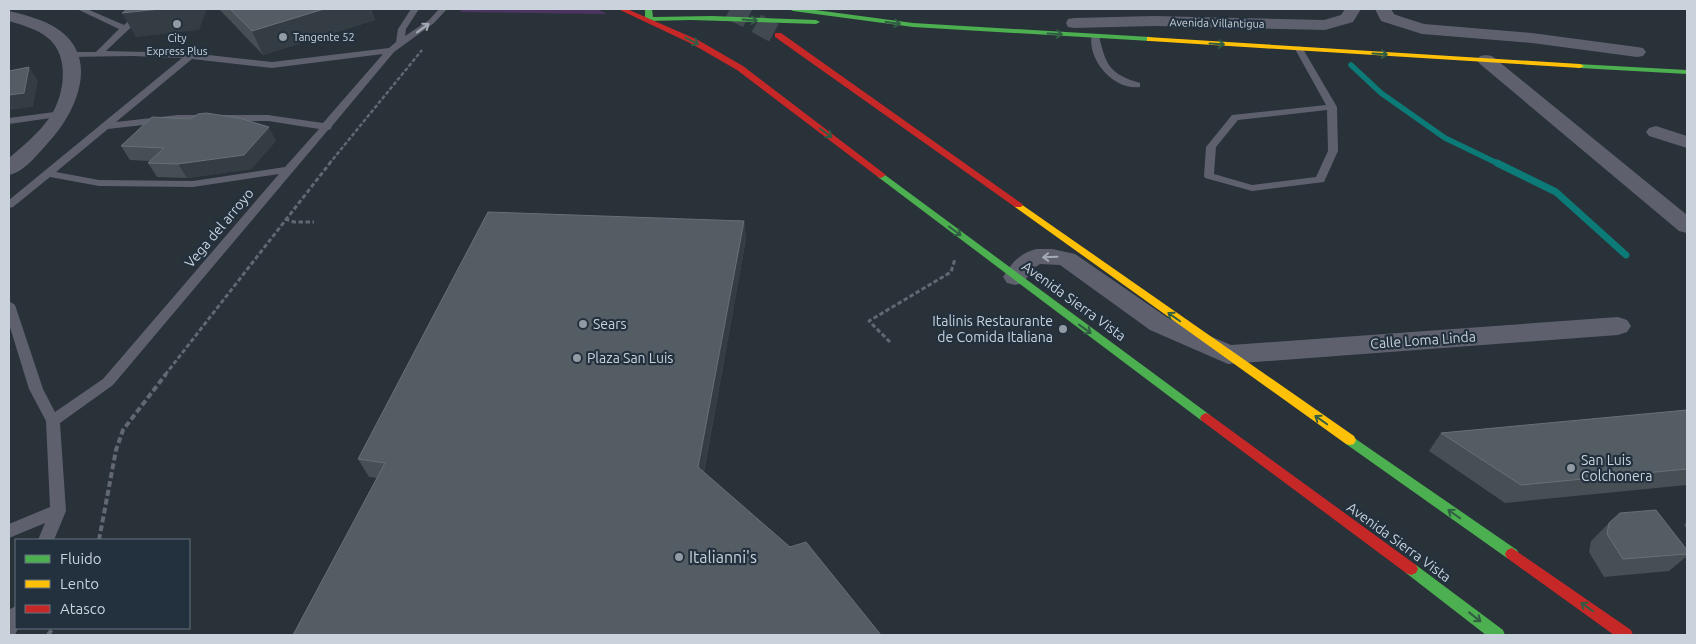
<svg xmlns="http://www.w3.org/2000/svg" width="1696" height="644" viewBox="0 0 1696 644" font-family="Ubuntu,sans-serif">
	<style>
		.green { fill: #4b3560 }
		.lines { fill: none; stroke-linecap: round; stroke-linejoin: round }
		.stream-far1 { stroke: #0c7a76; stroke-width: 5.5 }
		.stream { stroke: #0c7a76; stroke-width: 7 }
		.secondary-tunnel { stroke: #414951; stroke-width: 20; stroke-dasharray: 20 10; stroke-linecap: butt }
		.path-far2 { stroke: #636771; stroke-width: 2.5; stroke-dasharray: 4 2; stroke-linecap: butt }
		.path-far1 { stroke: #636771; stroke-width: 3; stroke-dasharray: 4.5 2.5; stroke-linecap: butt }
		.path { stroke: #636771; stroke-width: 4; stroke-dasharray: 6 3; stroke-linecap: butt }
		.lane { fill: #5e606e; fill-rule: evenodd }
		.street { fill: #5e606e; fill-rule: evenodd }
		.fast { fill: #4caf50; fill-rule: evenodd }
		.slow { fill: #ffc107; fill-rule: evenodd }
		.jam { fill: #c62828; fill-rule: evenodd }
		.wall { fill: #474f55 }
		.shaded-wall { fill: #353d44 }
		.building { fill: #555d64; stroke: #677076 }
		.oneway { stroke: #315d45 }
		.oneway2 { stroke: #a4abb6 }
		.poi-dot { fill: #929aa3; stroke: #23313f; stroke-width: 2 }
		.labels { text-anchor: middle; stroke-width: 4.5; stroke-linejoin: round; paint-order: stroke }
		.far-street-label { font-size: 11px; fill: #cad3dc; stroke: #23313f }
		.far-poi-label { font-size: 11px; fill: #cad3dc; stroke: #23313f; text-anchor: start }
		.street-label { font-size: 14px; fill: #cad3dc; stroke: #23313f }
		.poi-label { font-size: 14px; fill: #cad3dc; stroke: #23313f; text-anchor: start }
		.near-poi-label { font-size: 16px; fill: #cad3dc; stroke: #23313f; text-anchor: start }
	</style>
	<rect width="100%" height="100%" fill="#293139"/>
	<path class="green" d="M 462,9 L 597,9 L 607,14 L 460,12 Z"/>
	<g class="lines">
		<path class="stream-far1" d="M 1351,65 L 1381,93 L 1445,138 L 1499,164"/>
		<path class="stream" d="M 1497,163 L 1556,192 L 1626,255"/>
		<path class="secondary-tunnel" d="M 730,9 L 778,35"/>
		<path class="path-far2" d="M 329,164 L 422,50"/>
		<g class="path-far1">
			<path d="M 285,219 L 294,222 L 314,222"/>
			<path d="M 890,342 L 869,321 L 951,272 L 955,259"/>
			<path d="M 165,375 L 330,163"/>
		</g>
		<g class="path">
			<path d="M 99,540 L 116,450 L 123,430 L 166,374"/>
			<path d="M 48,635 L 53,628"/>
		</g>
		<g class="lane">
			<path d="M 77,9 L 87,9 L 124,25 L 138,12 L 131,9 L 145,9 L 148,11 L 106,51 L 190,53 L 272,62 L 389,48 L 396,42 L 398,29 L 411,9 L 419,9 L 406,29 L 405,36 L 429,20 L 439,9 L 447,9 L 434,23 L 394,52 L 332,126 L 331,129 L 328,130 L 113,385 L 60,423 L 66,511 L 54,540 L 38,540 L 45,523 L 9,538 L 9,524 L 50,507 L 46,421 L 29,389 L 9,324 L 9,301 L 15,305 L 43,389 L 55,412 L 103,379 L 279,174 L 193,187 L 99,186 L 50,177 L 13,207 L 9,208 L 9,200 L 182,58 L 132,56 L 68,57 L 68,53 L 71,52 L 96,52 L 119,29 ZM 383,54 L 323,123 L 268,115 L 178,115 L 116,122 L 192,59 L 272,68 ZM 178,121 L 268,121 L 319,129 L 285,167 L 193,181 L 99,180 L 56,172 L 108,129 Z"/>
			<path d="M 1092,34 L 1099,36 C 1106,66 1110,74 1140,83 L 1140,87 C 1114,91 1086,59 1092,34 Z"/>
			<path d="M 1299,46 L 1303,49 L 1337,107 L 1338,151 L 1324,182 L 1252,191 L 1205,178 L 1204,176 L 1206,147 L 1232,115 L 1326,105 L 1295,49 ZM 1327,110 L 1328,151 L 1316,177 L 1252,185 L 1214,174 L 1216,147 L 1238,120 Z"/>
			<path d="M 62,111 L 67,114 L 65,116 L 9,124 L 9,118 Z"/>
			<path d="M 16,606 L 16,628 L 18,628 L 15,635 L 9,635 L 9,612 L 10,609 Z"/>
		</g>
		<g class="street">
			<path d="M 1345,9 L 1361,9 L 1353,22 L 1325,30 L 1154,26 L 1074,28 L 1068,27 L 1066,23 L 1068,19 L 1074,18 L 1154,16 L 1324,20 L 1341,15 Z"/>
			<path d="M 1375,9 L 1391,9 L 1394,14 L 1399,16 L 1424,24 L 1532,33 L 1637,47 L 1643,48 L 1646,52 L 1643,56 L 1637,57 L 1532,43 L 1422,34 L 1381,21 Z"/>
			<path d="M 9,11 C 25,15 42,19 56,28 C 102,57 76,114 47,144 C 37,155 24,172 9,175 L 9,158 C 23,146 39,133 50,117 C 65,95 70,56 48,38 C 37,29 22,25 9,21 Z"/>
			<path d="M 1486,55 L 1492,56 L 1687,215 L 1687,233 L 1679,231 L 1480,64 L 1477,60 L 1480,56 Z"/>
			<path d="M 1656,126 L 1687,136 L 1687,148 L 1649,136 L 1646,132 L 1649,128 Z"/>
			<path d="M 1036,249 L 1052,249 L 1075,254 L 1168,318 L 1231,345 L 1618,317 L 1627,320 L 1631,326 L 1627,332 L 1618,335 L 1228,364 L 1150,330 L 1060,265 L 1040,264 L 1034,268 L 1023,283 L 1015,285 L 1007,283 L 1003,277 C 1012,262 1019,254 1036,249 Z"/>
		</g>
		<g class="fast">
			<path d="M 645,9 L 652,9 L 653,17 L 712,16 L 816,20 L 820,22 L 816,24 L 691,20 L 649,21 L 645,19 Z"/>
			<path d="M 789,9 L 808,9 L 913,23 L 1150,37 L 1154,39 L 1150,41 L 913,27 L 793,11 Z"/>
			<path d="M 1577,64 L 1687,70 L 1687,74 L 1580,68 L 1577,68 Z"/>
			<path d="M 881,172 L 1210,415 L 1212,418 L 1210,421 L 1202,421 L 878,177 L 876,175 Z"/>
			<path d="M 1350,435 L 1517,550 L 1519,554 L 1517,558 L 1512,560 L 1507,558 L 1346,444 L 1344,440 L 1346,436 Z"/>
			<path d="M 1411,563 L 1416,565 L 1503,630 L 1505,635 L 1486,635 L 1406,573 L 1404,569 L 1406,565 Z"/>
		</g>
		<g class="slow">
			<path d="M 1147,37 L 1580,64 L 1584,66 L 1580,68 L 1150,41 L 1147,41 Z"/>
			<path d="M 1018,202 L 1354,436 L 1356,440 L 1354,444 L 1350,445 L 1346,444 L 1015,207 L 1013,205 L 1015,203 Z"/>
		</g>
		<g class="jam">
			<path d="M 618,9 L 627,9 L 698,40 L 743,66 L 886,175 L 881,178 L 878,177 L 737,70 L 692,44 Z"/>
			<path d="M 775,33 L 781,33 L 1021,203 L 1023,205 L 1021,207 L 1015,207 L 775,37 Z"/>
			<path d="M 1206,413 L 1210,415 L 1416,565 L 1418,569 L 1416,573 L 1411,575 L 1406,573 L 1202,421 L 1200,418 L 1202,415 Z"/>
			<path d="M 1512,548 L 1631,630 L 1633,635 L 1614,635 L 1507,558 L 1505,554 L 1507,550 Z"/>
		</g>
	</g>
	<g class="wall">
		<path d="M 219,9 L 371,9 L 375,20 L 263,55 Z"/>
		<path d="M 276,141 L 251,169 L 187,178 L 157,177 L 148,163 L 150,161 L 130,160 L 121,146 Z"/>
		<path d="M 744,221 L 746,239 L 704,472 L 881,635 L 377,478 L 369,477 L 358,459 Z"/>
		<path d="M 1687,410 L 1687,485 L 1505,503 L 1429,451 L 1441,433 Z"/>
		<path d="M 1687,521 L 1687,529 L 1684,525 Z"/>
		<path d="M 1609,523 L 1687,550 L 1687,556 L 1669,571 L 1604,577 L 1589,552 L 1591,541 Z"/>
	</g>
	<g class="shaded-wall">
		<path d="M 160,9 L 207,9 L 199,30 L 136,37 L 122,13 Z"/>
		<path d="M 324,9 L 371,9 L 375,20 L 263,55 L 252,31 Z"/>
		<path d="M 29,67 L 38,81 L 33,107 L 9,110 L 9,95 Z"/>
		<path d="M 269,127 L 276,141 L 251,169 L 187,178 L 178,164 Z"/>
		<path d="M 744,221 L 746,239 L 701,486 L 698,467 Z"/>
	</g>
	<g class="building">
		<path d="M 128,9 L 160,9 L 122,13 Z"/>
		<path d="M 230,9 L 324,9 L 252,31 Z"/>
		<path d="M 29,67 L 24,93 L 9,95 L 9,71 Z"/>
		<path d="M 206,113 L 239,118 L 269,127 L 244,155 L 178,164 L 148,163 L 164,148 L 121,146 L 152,117 L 190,119 L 198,114 Z"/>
		<path d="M 488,212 L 744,221 L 698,467 L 790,547 L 806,542 L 881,635 L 293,635 L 385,463 L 358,459 Z"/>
		<path d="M 1687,410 L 1687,469 L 1521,485 L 1441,433 Z"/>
		<path d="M 1656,510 L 1687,550 L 1687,554 L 1623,559 L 1607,534 L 1609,523 L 1620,513 Z"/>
	</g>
	<defs><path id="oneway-shaft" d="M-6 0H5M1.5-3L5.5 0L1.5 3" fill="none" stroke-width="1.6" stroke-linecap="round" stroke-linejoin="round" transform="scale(1.25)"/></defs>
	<g class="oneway">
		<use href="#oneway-shaft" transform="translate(750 20) rotate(4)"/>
		<use href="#oneway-shaft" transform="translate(893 23) rotate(7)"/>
		<use href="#oneway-shaft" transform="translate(1055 34) rotate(3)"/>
		<use href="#oneway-shaft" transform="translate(692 41) rotate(27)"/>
		<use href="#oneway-shaft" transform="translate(1217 44) rotate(3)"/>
		<use href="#oneway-shaft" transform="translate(1380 54) rotate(3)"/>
		<use href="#oneway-shaft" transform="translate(826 133) rotate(37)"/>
		<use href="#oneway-shaft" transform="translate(955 231) rotate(37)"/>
		<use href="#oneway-shaft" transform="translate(1174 317) rotate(-145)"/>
		<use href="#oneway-shaft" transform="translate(1085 329) rotate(36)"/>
		<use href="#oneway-shaft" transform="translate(1321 420) rotate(-145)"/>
		<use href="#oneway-shaft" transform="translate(1454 514) rotate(-145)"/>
		<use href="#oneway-shaft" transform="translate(1587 607) rotate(-145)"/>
		<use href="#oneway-shaft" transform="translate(1475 617) rotate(38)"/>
	</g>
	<g class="oneway2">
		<use href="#oneway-shaft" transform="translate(423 28) rotate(-36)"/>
		<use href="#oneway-shaft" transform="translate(1050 257) rotate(178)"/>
	</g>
	<g class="poi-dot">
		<circle cx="177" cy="24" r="5"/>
		<circle cx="283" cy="37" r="5"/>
		<circle cx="583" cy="324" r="5"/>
		<circle cx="1063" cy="329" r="5"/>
		<circle cx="577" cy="358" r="5"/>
		<circle cx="1571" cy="468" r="5"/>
		<circle cx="679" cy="557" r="5"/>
	</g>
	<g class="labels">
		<g class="far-street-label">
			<text transform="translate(1217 23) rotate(1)" y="4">Avenida Villantigua</text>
		</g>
		<g class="far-poi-label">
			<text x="293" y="41">Tangente 52</text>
			<text x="177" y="42" text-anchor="middle">City<tspan x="177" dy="13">Express Plus</tspan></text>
		</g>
		<g class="street-label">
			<text transform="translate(219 228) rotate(-50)" y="5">Vega del arroyo</text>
			<text transform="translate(1074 301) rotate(36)" y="5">Avenida Sierra Vista</text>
			<text transform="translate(1423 340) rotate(-4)" y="5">Calle Loma Linda</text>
			<text transform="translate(1399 542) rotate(36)" y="5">Avenida Sierra Vista</text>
		</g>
		<g class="poi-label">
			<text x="1053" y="326" text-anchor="end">Italinis Restaurante<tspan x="1053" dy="16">de Comida Italiana</tspan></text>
			<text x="593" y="329">Sears</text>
			<text x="587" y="363">Plaza San Luis</text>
			<text x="1581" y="465">San Luis<tspan x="1581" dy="16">Colchonera</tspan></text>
		</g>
		<g class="near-poi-label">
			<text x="689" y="563">Italianni's</text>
		</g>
	</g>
	<rect width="1696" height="644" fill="none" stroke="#cad3dc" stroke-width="20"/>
	<rect x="15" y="539" width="175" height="90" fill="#23313f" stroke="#66727e"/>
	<rect x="25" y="555" width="25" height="8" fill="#4caf50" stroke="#66727e"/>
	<text x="60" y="564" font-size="15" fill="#cad3dc">Fluido</text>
	<rect x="25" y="580" width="25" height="8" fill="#ffc107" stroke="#66727e"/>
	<text x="60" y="589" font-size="15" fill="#cad3dc">Lento</text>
	<rect x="25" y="605" width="25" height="8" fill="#c62828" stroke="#66727e"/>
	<text x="60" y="614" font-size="15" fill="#cad3dc">Atasco</text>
</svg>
